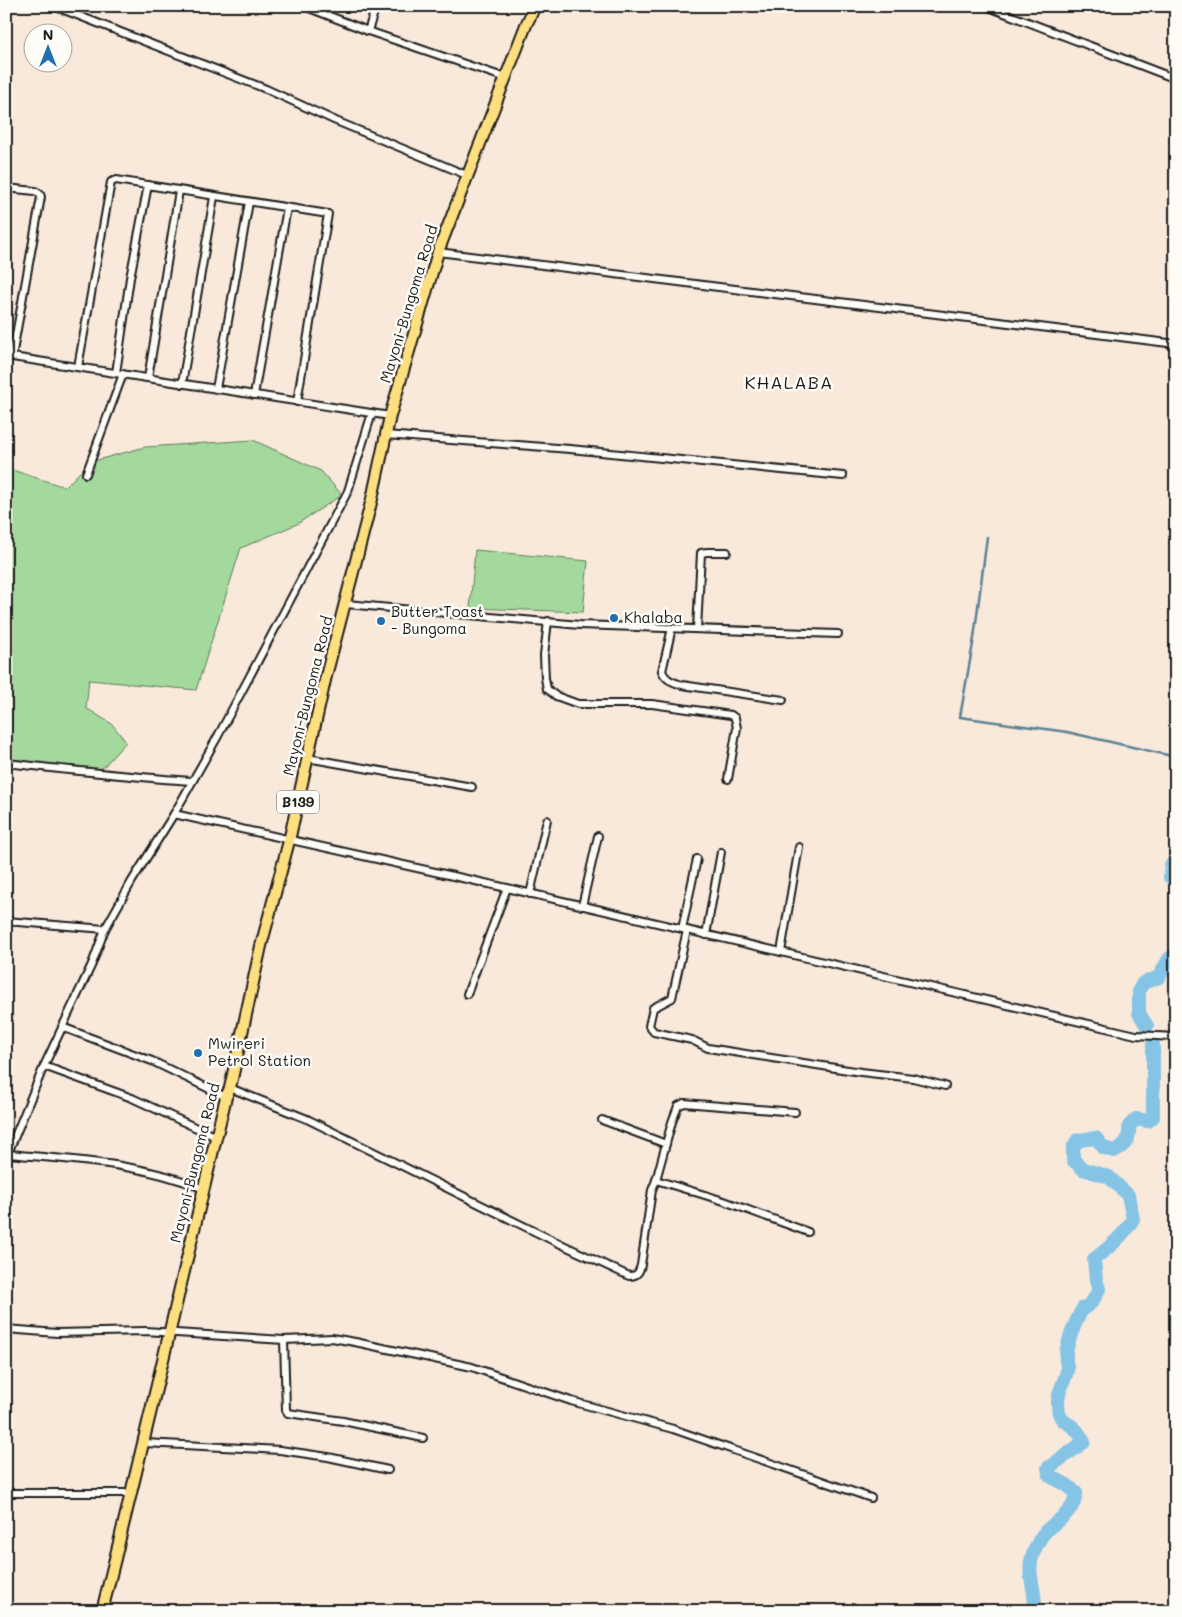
<svg xmlns="http://www.w3.org/2000/svg" width="1182" height="1617" viewBox="0 0 1182 1617" font-family="Mali,sans-serif">
	<style>
		.green { fill: #a3d99c; stroke: #607a5c }
		.lines { fill: none; stroke-linecap: round; stroke-linejoin: round }
		.stream { stroke: #5c8195; stroke-width: 2.5 }
		.river { stroke: #86c4e6; stroke-width: 14 }
		.minor-casing { stroke: #1c1c1c; stroke-width: 10 }
		.primary-casing { stroke: #1c1c1c; stroke-width: 14 }
		.minor { stroke: #fdfcf7; stroke-width: 6 }
		.primary { stroke: #fedf80; stroke-width: 10 }
		.poi-dot { fill: #1f6fb2; stroke: #fdfcf7; stroke-width: 2 }
		.labels { text-anchor: middle; stroke-width: 5; stroke-linejoin: round; paint-order: stroke }
		.shield { fill: #fdfcf7; stroke: #605f5e; stroke-width: 1 }
		.shield-label { font-size: 14px; font-weight: bold; fill: #1c1c1c }
		.street-label { font-size: 15px; fill: #1c1c1c; stroke: #fdfcf7 }
		.poi-label { font-size: 15px; fill: #1c1c1c; stroke: #fdfcf7; text-anchor: start }
		.quarter-label { font-size: 18px; letter-spacing: 1px; fill: #1c1c1c; stroke: #fdfcf7 }
	</style>
	<rect width="100%" height="100%" fill="#f8e9db"/>
	<filter id="ink" filterUnits="userSpaceOnUse"><feTurbulence type="fractalNoise" baseFrequency=".02" numOctaves="2"/><feDisplacementMap in="SourceGraphic" scale="10" xChannelSelector="R" yChannelSelector="G"/><feConvolveMatrix kernelMatrix="1 2 1 2 8 2 1 2 1" color-interpolation-filters="sRGB"/></filter>
	<g filter="url(#ink)">
		<g class="green">
			<path d="M 253,440 L 321,471 L 342,495 L 297,524 L 241,548 L 196,690 L 89,680 L 86,708 L 112,724 L 126,742 L 99,772 L 6,758 L 6,468 L 65,487 L 90,462 L 145,447 Z"/>
			<path d="M 475,550 L 588,561 L 583,612 L 470,608 Z"/>
		</g>
		<g class="lines">
			<path class="stream" d="M 987,537 L 974,638 L 960,717 L 1067,732 L 1176,757"/>
			<g class="river">
				<path d="M 1176,863 L 1171,865 L 1170,877 L 1176,878"/>
				<path d="M 1147,1026 L 1139,1013 L 1139,990 L 1143,983 L 1159,977 L 1169,959 L 1176,954"/>
				<path d="M 1034,1611 C 1038,1591 1025,1575 1033,1554 C 1036,1546 1040,1537 1046,1531 C 1059,1518 1074,1513 1076,1493 L 1067,1485 L 1050,1476 L 1048,1468 L 1084,1442 C 1081,1436 1078,1430 1072,1426 C 1066,1422 1061,1421 1059,1413 C 1055,1395 1063,1387 1067,1371 C 1068,1366 1065,1361 1066,1356 C 1066,1344 1077,1318 1083,1308 C 1092,1305 1095,1297 1099,1289 L 1096,1280 L 1094,1259 C 1110,1247 1123,1236 1133,1219 L 1128,1195 L 1109,1177 L 1083,1169 L 1073,1160 L 1073,1148 L 1078,1140 L 1096,1138 L 1104,1148 L 1114,1151 C 1126,1145 1130,1140 1129,1126 L 1136,1119 L 1148,1121 L 1153,1117 L 1153,1044"/>
			</g>
			<defs>
				<g id="minor">
					<path d="M 54,6 L 266,89 L 336,121 L 469,176"/>
					<path d="M 304,6 L 368,31"/>
					<path d="M 376,6 L 368,31 L 506,78"/>
					<path d="M 986,6 L 1176,79"/>
					<path d="M 6,188 L 35,191 L 40,194 L 41,197 L 12,357"/>
					<path d="M 438,252 L 1176,344"/>
					<path d="M 6,356 L 390,416"/>
					<path d="M 78,367 L 111,182 L 116,180 L 328,214 L 297,402"/>
					<path d="M 116,373 L 130,278 L 148,185"/>
					<path d="M 148,378 L 179,191"/>
					<path d="M 182,384 L 214,197"/>
					<path d="M 216,389 L 249,202"/>
					<path d="M 254,395 L 287,208"/>
					<path d="M 385,435 L 570,449 L 843,476"/>
					<path d="M 86,474 L 123,374"/>
					<path d="M 346,604 L 580,625 L 838,634"/>
					<path d="M 548,621 L 544,655 L 545,678 L 547,689 L 556,696 L 578,704 L 652,704 L 731,715 L 735,718 L 737,728 L 728,779"/>
					<path d="M 672,628 L 662,671 C 666,681 674,682 682,685 L 783,700"/>
					<path d="M 697,629 L 701,553 L 707,552 L 727,552"/>
					<path d="M 307,758 L 472,787"/>
					<path d="M 6,763 C 68,770 130,777 192,781"/>
					<path d="M 174,814 L 507,888 L 1136,1035 L 1176,1037"/>
					<path d="M 530,894 L 547,820"/>
					<path d="M 582,906 L 598,836"/>
					<path d="M 6,921 L 105,929"/>
					<path d="M 682,929 L 697,859"/>
					<path d="M 687,930 L 672,998 L 653,1008 L 649,1026 L 654,1032 L 692,1040 L 708,1048 L 861,1072 L 913,1078 L 945,1086"/>
					<path d="M 706,935 L 721,852"/>
					<path d="M 781,952 L 799,847"/>
					<path d="M 467,994 L 507,888"/>
					<path d="M 62,1027 L 152,1061 L 226,1097"/>
					<path d="M 44,1066 L 132,1098 L 216,1137"/>
					<path d="M 230,1088 L 307,1119 L 548,1238 L 629,1276 C 637,1276 639,1273 641,1265 L 652,1190 L 656,1180 L 724,1201 L 808,1232"/>
					<path d="M 602,1120 L 666,1144"/>
					<path d="M 8,1154 C 74,1160 142,1163 204,1189"/>
					<path d="M 6,1158 L 44,1066 L 92,964 L 105,929 L 132,881 L 174,814 L 218,736 L 348,491 L 372,413"/>
					<path d="M 656,1180 L 672,1122 L 678,1106 L 684,1103 L 795,1112"/>
					<path d="M 6,1329 L 57,1333 L 145,1331 L 284,1340 L 332,1338 L 355,1342 L 472,1367 L 571,1401 L 673,1429 L 871,1498"/>
					<path d="M 284,1340 L 286,1410 L 288,1413 L 343,1421 L 423,1438"/>
					<path d="M 144,1443 L 280,1450 L 328,1457 L 388,1470"/>
					<path d="M 6,1493 L 130,1493"/>
				</g>
				<path id="primary" d="M 102,1611 C 145,1440 184,1268 226,1097 L 230,1088 L 261,946 L 289,841 L 326,676 L 372,499 L 390,416 L 438,252 L 526,25 L 535,6"/>
			</defs>
			<use href="#minor" class="minor-casing"/>
			<use href="#primary" class="primary-casing"/>
			<use href="#minor" class="minor"/>
			<use href="#primary" class="primary"/>
		</g>
	</g>
	<g class="poi-dot">
		<circle cx="614" cy="618" r="5"/>
		<circle cx="381" cy="621" r="5"/>
		<circle cx="198" cy="1053" r="5"/>
	</g>
	<g class="labels">
		<rect class="shield" x="277" y="790.5" width="42" height="23" rx="4"/>
		<g class="shield-label">
			<text x="298" y="807">B139</text>
		</g>
		<g class="street-label">
			<text transform="translate(409 304) rotate(-73)" y="5">Mayoni-Bungoma Road</text>
			<text transform="translate(308 696) rotate(-76)" y="5">Mayoni-Bungoma Road</text>
			<text transform="translate(195 1163) rotate(-76)" y="5">Mayoni-Bungoma Road</text>
		</g>
		<g class="poi-label">
			<text x="391" y="617">Butter Toast<tspan x="391" dy="17">- Bungoma</tspan></text>
			<text x="624" y="623">Khalaba</text>
			<text x="208" y="1049">Mwireri<tspan x="208" dy="17">Petrol Station</tspan></text>
		</g>
		<g class="quarter-label">
			<text x="789" y="389">KHALABA</text>
		</g>
	</g>
	<rect width="1182" height="1617" fill="none" stroke="#fdfcf7" stroke-width="25"/>
	<rect x="12" y="12" width="1157" height="1592" fill="none" stroke="#1c1c1c" stroke-width="2" filter="url(#ink)"/>
	<g transform="translate(48 48)"><circle r="24" fill="#fdfcf7" stroke="#a3a29f"/>
	<path d="M0-4L9 19L0 12L-9 19Z" fill="#1f6fb2"/>
	<text y="-8" font-size="14" font-weight="bold" text-anchor="middle" fill="#1c1c1c">N</text>
	</g>
</svg>
